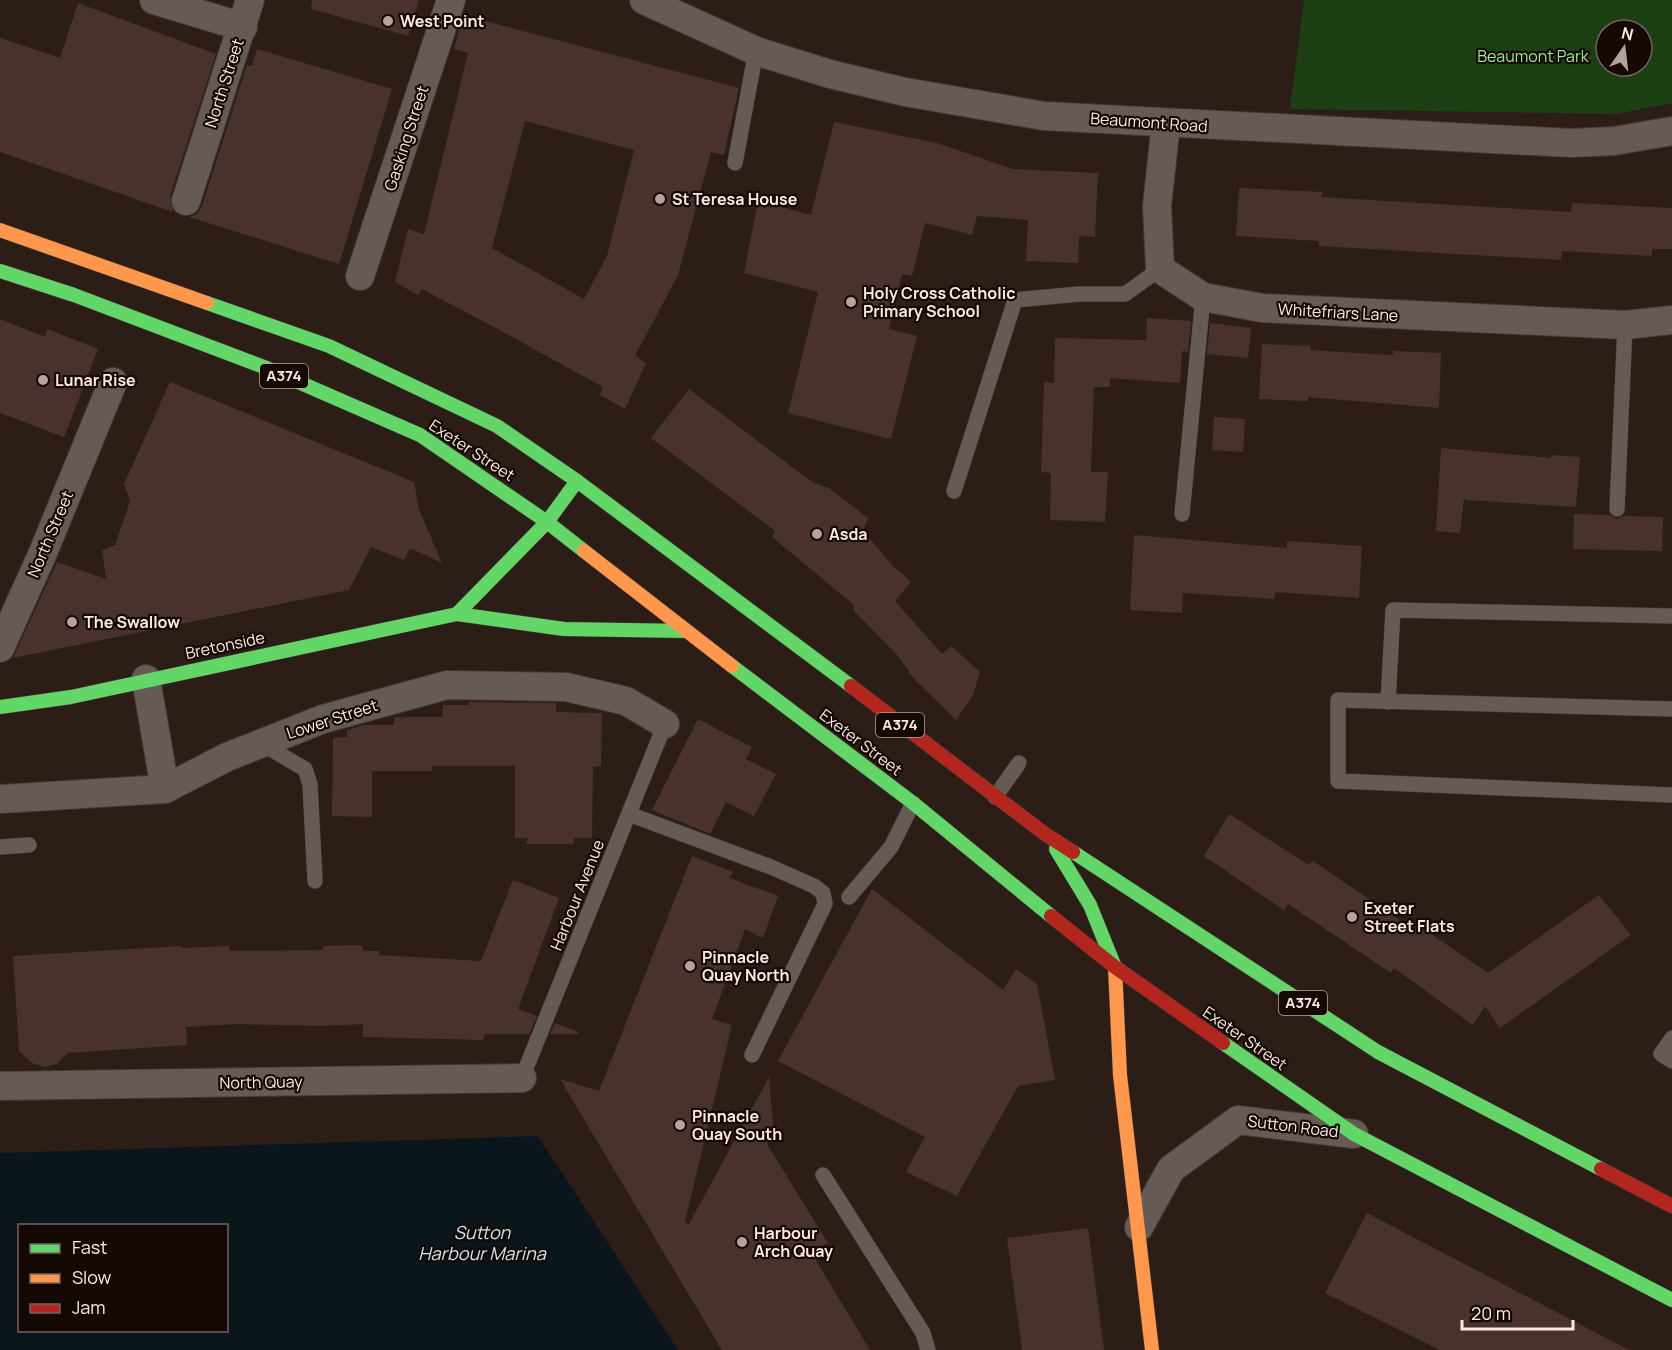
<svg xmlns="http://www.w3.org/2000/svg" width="1672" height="1350" viewBox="0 0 1672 1350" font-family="Manrope,sans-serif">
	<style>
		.green { fill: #1c4013; fill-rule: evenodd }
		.water { fill: #0a161c; fill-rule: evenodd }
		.building { fill: #49312e; fill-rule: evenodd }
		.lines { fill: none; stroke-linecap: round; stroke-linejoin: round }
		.lane-casing { stroke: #463b35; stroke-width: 16 }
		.street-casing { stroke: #463b35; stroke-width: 30 }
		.fast-casing { stroke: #463b35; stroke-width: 15 }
		.slow-casing { stroke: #463b35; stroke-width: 15 }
		.jam-casing { stroke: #463b35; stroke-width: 15 }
		.lane { stroke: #655a54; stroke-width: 15 }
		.street { stroke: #655a54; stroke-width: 28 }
		.fast { stroke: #63d668; stroke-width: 14 }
		.slow { stroke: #ff974d; stroke-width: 14 }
		.jam { stroke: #b3261e; stroke-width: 14 }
		.poi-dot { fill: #b3a39b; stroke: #140905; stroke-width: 2 }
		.labels { text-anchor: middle; stroke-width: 4.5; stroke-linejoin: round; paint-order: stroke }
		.shield { fill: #140905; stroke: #b6a6a0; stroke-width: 1.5 }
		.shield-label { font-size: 15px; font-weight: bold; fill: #fceae2 }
		.poi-label { font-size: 16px; font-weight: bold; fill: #fceae2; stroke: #140905; text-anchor: start }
		.park-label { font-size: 16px; fill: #98ed8b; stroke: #140905 }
		.street-label { font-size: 16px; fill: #fceae2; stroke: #140905 }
		.water-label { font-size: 18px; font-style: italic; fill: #cbe3f0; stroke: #140905 }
	</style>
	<rect width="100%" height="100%" fill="#2c1e17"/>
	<path class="green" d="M 1304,0 L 1672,0 L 1672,103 L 1616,114 L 1290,109 ZM 1606,30 L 1642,30 L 1642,66 L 1606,66 Z"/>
	<path class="water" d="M 538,1136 L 678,1350 L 0,1350 L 0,1153 ZM 20,1226 L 226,1226 L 226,1330 L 20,1330 Z"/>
	<g class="building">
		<path d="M 312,0 L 419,0 L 408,36 L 311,9 Z"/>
		<path d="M 78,3 L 216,54 L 170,196 L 173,212 L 0,152 L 0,38 L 60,58 Z"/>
		<path d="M 463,15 L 739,88 L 724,155 L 711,152 L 678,275 L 635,356 L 646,363 L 625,409 L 600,395 L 603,387 L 507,334 L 422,289 L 418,295 L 395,282 L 408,229 L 424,234 L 468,53 L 454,49 ZM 525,121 L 634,150 L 607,256 L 584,299 L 492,248 Z"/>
		<path d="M 257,49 L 392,89 L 339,264 L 189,217 L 197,214 L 202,206 L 247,65 L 252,66 Z"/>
		<path d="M 834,122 L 937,143 L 1013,169 L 1098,173 L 1095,237 L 1079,236 L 1078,263 L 1026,261 L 1028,220 L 977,216 L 972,235 L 925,223 L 912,276 L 902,274 L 889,329 L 917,336 L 891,439 L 788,413 L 818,292 L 744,273 L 758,201 L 811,215 Z"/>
		<path d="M 1239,188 L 1322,192 L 1321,197 L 1571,212 L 1572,203 L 1672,208 L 1672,249 L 1652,249 L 1652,256 L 1562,251 L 1561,260 L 1319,246 L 1319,241 L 1236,236 Z"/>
		<path d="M 1147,318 L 1191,321 L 1188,352 L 1182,351 L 1180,383 L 1110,378 L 1110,387 L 1094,387 L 1091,472 L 1108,472 L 1105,522 L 1050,520 L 1051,473 L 1041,472 L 1044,382 L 1054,383 L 1055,338 L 1146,340 Z"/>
		<path d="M 0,319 L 45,337 L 47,329 L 98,349 L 64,437 L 0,413 Z"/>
		<path d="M 1210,323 L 1251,328 L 1248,358 L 1207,354 Z"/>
		<path d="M 1262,344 L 1311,346 L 1310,350 L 1372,354 L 1393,355 L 1393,351 L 1441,353 L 1439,408 L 1308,397 L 1308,401 L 1259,399 Z"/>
		<path d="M 170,382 L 414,482 L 419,509 L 442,563 L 410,548 L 404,560 L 371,547 L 349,590 L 13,658 L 57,562 L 106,579 L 102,550 L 115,545 L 130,501 L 124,484 Z"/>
		<path d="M 689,389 L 812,482 L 829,488 L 868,518 L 863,531 L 893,566 L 911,582 L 895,601 L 942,654 L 951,646 L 980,672 L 973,695 L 956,720 L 914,679 L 898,656 L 854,611 L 854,605 L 772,537 L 775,531 L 651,438 Z"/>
		<path d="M 1214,417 L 1245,419 L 1243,452 L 1212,450 Z"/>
		<path d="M 1441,448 L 1551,458 L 1551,455 L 1580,457 L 1576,507 L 1467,500 L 1464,498 L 1460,533 L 1436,531 Z"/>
		<path d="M 1574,514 L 1610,515 L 1617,519 L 1624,516 L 1663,517 L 1662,551 L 1573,549 Z"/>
		<path d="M 1134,535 L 1287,548 L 1287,541 L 1362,546 L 1359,598 L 1275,592 L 1274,599 L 1183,593 L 1182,613 L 1130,610 Z"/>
		<path d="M 469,702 L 556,703 L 556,712 L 602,713 L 601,766 L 593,767 L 592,838 L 574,838 L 574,844 L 526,844 L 528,838 L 515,838 L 515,766 L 432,766 L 432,771 L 372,771 L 372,817 L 332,816 L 333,738 L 347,737 L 347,730 L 364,725 L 394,725 L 394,717 L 443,717 L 443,705 L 469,705 Z"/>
		<path d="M 698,719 L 752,747 L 746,759 L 776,774 L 754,816 L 726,802 L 710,834 L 652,810 Z"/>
		<path d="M 1229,814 L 1309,865 L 1313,861 L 1414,930 L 1418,925 L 1488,973 L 1599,895 L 1631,935 L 1500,1028 L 1485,1006 L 1473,1025 L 1394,968 L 1391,973 L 1288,904 L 1284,910 L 1204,856 Z"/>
		<path d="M 692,856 L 733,872 L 729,878 L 778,896 L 763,938 L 745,929 L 712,1019 L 732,1025 L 685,1222 L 689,1224 L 769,1077 L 774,1135 L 767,1144 L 828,1243 L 811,1252 L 870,1350 L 722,1350 L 560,1079 L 599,1091 Z"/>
		<path d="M 513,880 L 559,898 L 518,1009 L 537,1016 L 529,1034 L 485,1034 L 483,1040 L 363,1037 L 363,1024 L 322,1026 L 238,1024 L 186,1027 L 187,1045 L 67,1053 L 57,1064 L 45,1067 L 32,1063 L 19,1051 L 13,956 L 181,946 L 181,948 L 229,946 L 229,951 L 323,950 L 323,946 L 361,945 L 364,951 L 379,951 L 379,955 L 481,961 Z"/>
		<path d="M 872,889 L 1003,990 L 1016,969 L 1037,984 L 1055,1080 L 1018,1086 L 957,1196 L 906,1172 L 925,1137 L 778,1061 Z"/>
		<path d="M 555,1023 L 578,1032 L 578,1034 L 550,1034 Z"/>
		<path d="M 1367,1213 L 1629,1350 L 1440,1350 L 1325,1293 Z"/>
		<path d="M 1088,1228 L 1104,1350 L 1022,1350 L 1007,1238 Z"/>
	</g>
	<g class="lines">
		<defs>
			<g id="lane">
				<path d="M 735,163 L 756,51"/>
				<path d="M 954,491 L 1015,300 L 1079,294 L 1125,294 L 1160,269"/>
				<path d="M 1617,509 L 1625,325"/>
				<path d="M 1182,514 L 1203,297"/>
				<path d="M 1388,702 L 1393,610 L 1672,616"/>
				<path d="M 262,744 L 305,769 L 310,784 L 315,881"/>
				<path d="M 1672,795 L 1338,781 L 1338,700 L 1672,709"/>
				<path d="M 995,797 L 1019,763"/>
				<path d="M 629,814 L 771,867 L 814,886 L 823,893 L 825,904 L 752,1055"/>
				<path d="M 0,847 L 29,845"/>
				<path d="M 849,897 L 891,847 L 913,803"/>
				<path d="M 1672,1038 L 1661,1054 L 1672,1061"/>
				<path d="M 522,1078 L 665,724"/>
				<path d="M 823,1175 L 923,1333 L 928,1350"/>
			</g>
			<g id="street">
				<path d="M 154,0 L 243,27"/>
				<path d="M 644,0 L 756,51 L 830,74 L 905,92 L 1044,116 L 1571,143 L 1614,141 L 1672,131"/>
				<path d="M 1166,123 L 1157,206 L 1160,269 L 1203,297 L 1262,308 L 1625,325 L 1672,320"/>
				<path d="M 186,201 L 250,0"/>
				<path d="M 360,276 L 451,0"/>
				<path d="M 0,648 L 42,555 L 113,382"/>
				<path d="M 146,679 L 165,789"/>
				<path d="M 0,799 L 165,789 L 227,757 L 323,719 L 447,685 L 566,687 L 626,701 L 665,724"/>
				<path d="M 0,1086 L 522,1078"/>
				<path d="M 1139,1227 L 1171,1169 L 1238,1120 L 1354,1134"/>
			</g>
			<g id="fast">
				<path d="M 0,271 L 74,295 L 264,367 L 420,435 L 547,522 L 584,551"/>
				<path d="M 207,303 L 329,346 L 497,426 L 577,481 L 851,686"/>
				<path d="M 457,614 L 547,522 L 577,481"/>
				<path d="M 732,666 L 913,803 L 1051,916"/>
				<path d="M 0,707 L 71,697 L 457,614 L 564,629 L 685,631"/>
				<path d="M 1056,849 L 1090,905 L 1115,967"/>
				<path d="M 1073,852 L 1378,1052 L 1601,1169"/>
				<path d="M 1223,1043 L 1354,1134 L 1672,1300"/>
			</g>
			<g id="slow">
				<path d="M 0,230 L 207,303"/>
				<path d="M 584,551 L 732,666"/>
				<path d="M 1115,967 L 1120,1075 L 1152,1350"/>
			</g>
			<g id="jam">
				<path d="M 851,686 L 1045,834 L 1073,852"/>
				<path d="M 1051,916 L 1115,967 L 1223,1043"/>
				<path d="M 1601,1169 L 1672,1206"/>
			</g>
		</defs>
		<use href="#lane" class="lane-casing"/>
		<use href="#street" class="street-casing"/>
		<use href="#fast" class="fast-casing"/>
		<use href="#slow" class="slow-casing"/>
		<use href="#jam" class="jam-casing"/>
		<use href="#lane" class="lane"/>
		<use href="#street" class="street"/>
		<use href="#fast" class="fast"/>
		<use href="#slow" class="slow"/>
		<use href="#jam" class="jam"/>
	</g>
	<g class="poi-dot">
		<circle cx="388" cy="21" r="6"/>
		<circle cx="660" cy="199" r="6"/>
		<circle cx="851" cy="302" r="6"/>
		<circle cx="43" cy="380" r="6"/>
		<circle cx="817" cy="534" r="6"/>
		<circle cx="72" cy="622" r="6"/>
		<circle cx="1352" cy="917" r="6"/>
		<circle cx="690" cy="966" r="6"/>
		<circle cx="680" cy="1125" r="6"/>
		<circle cx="742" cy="1242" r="6"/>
	</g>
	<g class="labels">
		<g class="shield">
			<rect x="260" y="364" width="48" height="24" rx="4.5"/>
			<rect x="876" y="713" width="48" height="24" rx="4.5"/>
			<rect x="1279" y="991" width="48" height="24" rx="4.5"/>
		</g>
		<g class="shield-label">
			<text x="284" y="381">A374</text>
			<text x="900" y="730">A374</text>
			<text x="1303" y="1008">A374</text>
		</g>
		<g class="poi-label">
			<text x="400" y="27">West Point</text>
			<text x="672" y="205">St Teresa House</text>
			<text x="863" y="299">Holy Cross Catholic<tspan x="863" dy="18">Primary School</tspan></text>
			<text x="55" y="386">Lunar Rise</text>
			<text x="829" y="540">Asda</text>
			<text x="84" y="628">The Swallow</text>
			<text x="1364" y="914">Exeter<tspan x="1364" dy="18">Street Flats</tspan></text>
			<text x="702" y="963">Pinnacle<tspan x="702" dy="18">Quay North</tspan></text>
			<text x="692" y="1122">Pinnacle<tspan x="692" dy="18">Quay South</tspan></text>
			<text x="754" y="1239">Harbour<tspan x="754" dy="18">Arch Quay</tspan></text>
		</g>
		<g class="park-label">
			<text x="1533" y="62">Beaumont Park</text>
		</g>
		<g class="street-label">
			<text transform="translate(224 83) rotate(-72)" y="6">North Street</text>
			<text transform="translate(1149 122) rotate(4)" y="6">Beaumont Road</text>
			<text transform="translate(406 138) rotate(-72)" y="6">Gasking Street</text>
			<text transform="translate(1338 312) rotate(3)" y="6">Whitefriars Lane</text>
			<text transform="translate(472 450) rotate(33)" y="6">Exeter Street</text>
			<text transform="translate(50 534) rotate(-67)" y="6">North Street</text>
			<text transform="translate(225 645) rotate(-12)" y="6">Bretonside</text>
			<text transform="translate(332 719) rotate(-18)" y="6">Lower Street</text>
			<text transform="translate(861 742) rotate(37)" y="6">Exeter Street</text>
			<text transform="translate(577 895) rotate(-68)" y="6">Harbour Avenue</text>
			<text transform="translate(1245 1038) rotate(35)" y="6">Exeter Street</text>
			<text transform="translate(261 1082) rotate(-1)" y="6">North Quay</text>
			<text transform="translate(1293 1126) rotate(7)" y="6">Sutton Road</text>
		</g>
		<g class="water-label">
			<text x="482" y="1239">Sutton<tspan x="482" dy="21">Harbour Marina</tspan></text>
		</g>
	</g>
	<rect x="18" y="1224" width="210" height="108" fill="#140905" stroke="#71635d" stroke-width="1.5"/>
	<rect x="30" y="1244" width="30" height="9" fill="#63d668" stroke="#71635d" stroke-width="1.5"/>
	<text x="72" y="1254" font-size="18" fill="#fceae2">Fast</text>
	<rect x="30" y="1274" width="30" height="9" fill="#ff974d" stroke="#71635d" stroke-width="1.5"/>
	<text x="72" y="1284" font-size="18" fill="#fceae2">Slow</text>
	<rect x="30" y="1304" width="30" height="9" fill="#b3261e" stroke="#71635d" stroke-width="1.5"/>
	<text x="72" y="1314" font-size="18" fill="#fceae2">Jam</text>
	<g transform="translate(1624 48) rotate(14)"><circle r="28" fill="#140905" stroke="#71635d" stroke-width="1.5"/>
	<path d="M0-4.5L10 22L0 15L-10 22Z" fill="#b3a39b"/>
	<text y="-9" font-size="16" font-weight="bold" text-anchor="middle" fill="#fceae2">N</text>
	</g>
	<path d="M1462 1320v9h111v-9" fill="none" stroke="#fceae2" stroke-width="3"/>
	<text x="1471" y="1320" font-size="18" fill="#fceae2" stroke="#140905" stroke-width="4.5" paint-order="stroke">20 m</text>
</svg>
